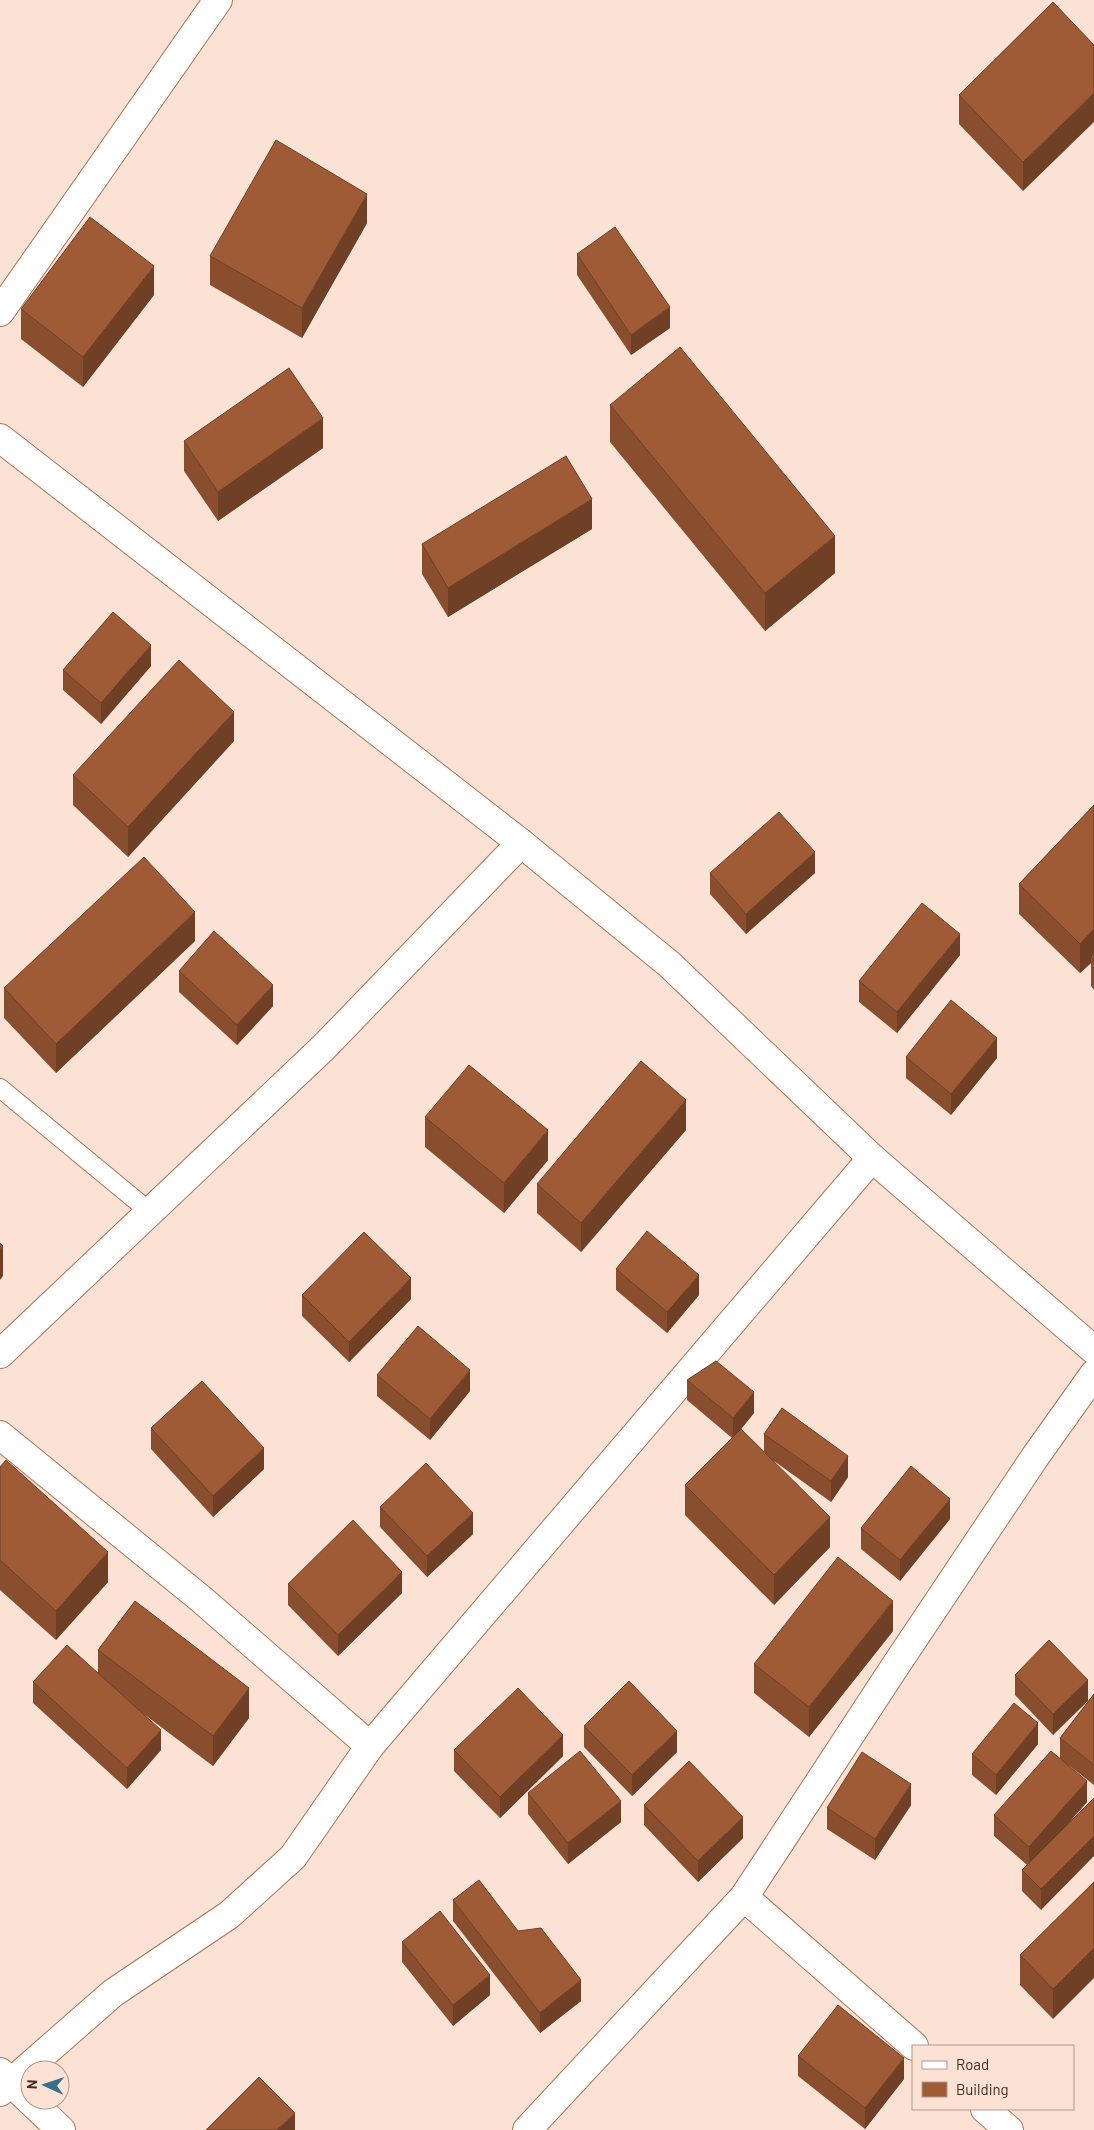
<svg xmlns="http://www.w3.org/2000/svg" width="1094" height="2130" viewBox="0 0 1094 2130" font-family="Barlow,sans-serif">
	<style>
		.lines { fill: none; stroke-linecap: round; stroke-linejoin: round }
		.service-casing { stroke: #ad7456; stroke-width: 20 }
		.minor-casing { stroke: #ad7456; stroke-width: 30 }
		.service { stroke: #fff; stroke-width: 18 }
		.minor { stroke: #fff; stroke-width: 28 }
		.wall { fill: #884e2e }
		.shaded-wall { fill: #6f4026 }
		.building { fill: #9e5b36; stroke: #6f4026 }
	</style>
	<rect width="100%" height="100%" fill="#fce2d5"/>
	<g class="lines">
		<defs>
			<path id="service" d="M 0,1088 L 150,1212"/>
			<g id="minor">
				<path d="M 0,312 L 218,0"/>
				<path d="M 0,438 L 521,843 L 669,964 L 872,1158 L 1094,1350"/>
				<path d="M 0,1354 L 324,1047 L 521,843"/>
				<path d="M 0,1435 L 201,1599 L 370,1746"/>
				<path d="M 744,1897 L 914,2046"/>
				<path d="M 0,2072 L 61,2130"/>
				<path d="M 0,2092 L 113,1993 L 229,1915 L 293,1857 L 370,1746 L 872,1158"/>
				<path d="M 985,2109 L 1009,2130"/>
				<path d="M 527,2130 L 744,1897 L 896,1665 L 1035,1457 L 1094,1374"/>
			</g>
		</defs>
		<use href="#service" class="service-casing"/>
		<use href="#minor" class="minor-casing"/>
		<use href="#service" class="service"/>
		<use href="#minor" class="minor"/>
	</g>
	<g class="wall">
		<path d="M 1053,2 L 1023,191 L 959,124 L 959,95 Z"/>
		<path d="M 367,223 L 302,338 L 210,285 L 210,256 Z"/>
		<path d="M 577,254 L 670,328 L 631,355 L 577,275 Z"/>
		<path d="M 154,295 L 83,387 L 21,339 L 21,309 Z"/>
		<path d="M 610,405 L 835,573 L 765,631 L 610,442 Z"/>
		<path d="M 184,441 L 323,448 L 218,521 L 184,471 Z"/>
		<path d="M 592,529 L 448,617 L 422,574 L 422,544 Z"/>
		<path d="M 151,666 L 101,724 L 63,690 L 63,670 Z"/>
		<path d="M 234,741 L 128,857 L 73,805 L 73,775 Z"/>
		<path d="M 1094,805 L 1094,990 L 1091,986 L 1091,963 L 1080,973 L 1019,914 L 1019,884 Z"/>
		<path d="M 710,873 L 815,873 L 746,934 L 710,894 Z"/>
		<path d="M 195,941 L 56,1073 L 4,1018 L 4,988 Z"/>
		<path d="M 960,955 L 897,1033 L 859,1002 L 859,981 Z"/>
		<path d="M 179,971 L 273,1006 L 237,1045 L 179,992 Z"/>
		<path d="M 906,1057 L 997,1058 L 951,1115 L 906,1078 Z"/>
		<path d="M 425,1117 L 548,1160 L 504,1213 L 425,1147 Z"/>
		<path d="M 686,1130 L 581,1252 L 537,1213 L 537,1184 Z"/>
		<path d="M 616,1269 L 699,1295 L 667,1333 L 616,1290 Z"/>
		<path d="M 302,1295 L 411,1299 L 349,1362 L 302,1316 Z"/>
		<path d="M 377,1375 L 470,1391 L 430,1440 L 377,1396 Z"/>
		<path d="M 687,1380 L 754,1413 L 741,1429 L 764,1452 L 764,1434 L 848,1477 L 831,1502 L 774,1461 L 830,1547 L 774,1605 L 685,1515 L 685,1485 L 732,1438 L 687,1400 Z"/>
		<path d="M 151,1428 L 264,1469 L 213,1517 L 151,1449 Z"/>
		<path d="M 0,1467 L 108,1582 L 56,1640 L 0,1590 Z"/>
		<path d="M 380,1507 L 473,1534 L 427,1577 L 380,1527 Z"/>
		<path d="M 950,1519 L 900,1581 L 861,1549 L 861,1528 Z"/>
		<path d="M 288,1584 L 402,1593 L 338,1656 L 288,1605 Z"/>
		<path d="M 893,1631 L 809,1737 L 754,1693 L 754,1664 Z"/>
		<path d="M 98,1650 L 249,1718 L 213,1766 L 145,1715 L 161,1750 L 127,1789 L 33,1703 L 33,1682 L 98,1672 Z"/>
		<path d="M 1015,1675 L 1088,1680 L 1053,1735 L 1015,1695 Z"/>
		<path d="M 1094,1694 L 1094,1785 L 1067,1764 L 1087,1802 L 1061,1832 L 1041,1910 L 1022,1891 L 1022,1870 L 1027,1865 L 994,1836 L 994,1815 L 1060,1758 L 1060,1738 Z"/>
		<path d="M 584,1726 L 677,1752 L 632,1796 L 584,1747 Z"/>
		<path d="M 1038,1744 L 996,1795 L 972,1775 L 972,1754 Z"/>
		<path d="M 454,1750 L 563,1756 L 500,1818 L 454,1771 Z"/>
		<path d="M 528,1793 L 621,1822 L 568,1864 L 528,1814 Z"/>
		<path d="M 644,1805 L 743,1838 L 698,1882 L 644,1825 Z"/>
		<path d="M 911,1805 L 875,1860 L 827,1829 L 827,1808 Z"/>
		<path d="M 1094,1882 L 1053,2019 L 1020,1985 L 1020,1955 Z"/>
		<path d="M 453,1900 L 518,1931 L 581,2001 L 540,2033 L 453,1921 Z"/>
		<path d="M 402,1942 L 490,1995 L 453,2026 L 402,1962 Z"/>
		<path d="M 798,2056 L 904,2079 L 865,2129 L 798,2076 Z"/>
	</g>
	<g class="shaded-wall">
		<path d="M 1094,93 L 1094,122 L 1023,191 L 1023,162 Z"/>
		<path d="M 367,194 L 367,223 L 302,338 L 302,308 Z"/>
		<path d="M 154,266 L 154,295 L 83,387 L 83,357 Z"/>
		<path d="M 670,307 L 670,328 L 631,355 L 631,335 Z"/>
		<path d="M 323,418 L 323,448 L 218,521 L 218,492 Z"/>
		<path d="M 592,499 L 592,529 L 448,617 L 448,588 Z"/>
		<path d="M 835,536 L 835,573 L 765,631 L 765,593 Z"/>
		<path d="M 151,645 L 151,666 L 101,724 L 101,703 Z"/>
		<path d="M 234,712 L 234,741 L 128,857 L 128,827 Z"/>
		<path d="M 815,852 L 815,873 L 746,934 L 746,914 Z"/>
		<path d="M 195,912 L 195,941 L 56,1073 L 56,1044 Z"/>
		<path d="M 1094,929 L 1094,959 L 1091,957 L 1091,963 L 1080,973 L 1080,944 Z"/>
		<path d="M 960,934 L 960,955 L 897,1033 L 897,1012 Z"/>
		<path d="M 273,985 L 273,1006 L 237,1045 L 237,1025 Z"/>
		<path d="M 997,1038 L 997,1058 L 951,1115 L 951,1094 Z"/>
		<path d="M 686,1100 L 686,1130 L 581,1252 L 581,1223 Z"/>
		<path d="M 548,1130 L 548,1160 L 504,1213 L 504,1183 Z"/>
		<path d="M 3,1246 L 3,1276 L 0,1280 L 0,1250 Z"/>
		<path d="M 699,1275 L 699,1295 L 667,1333 L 667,1312 Z"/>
		<path d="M 411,1278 L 411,1299 L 349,1362 L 349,1342 Z"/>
		<path d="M 470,1370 L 470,1391 L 430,1440 L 430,1419 Z"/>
		<path d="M 754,1392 L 754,1413 L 733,1439 L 733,1418 Z"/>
		<path d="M 264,1448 L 264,1469 L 213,1517 L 213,1496 Z"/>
		<path d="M 848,1456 L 848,1477 L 831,1502 L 831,1481 Z"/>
		<path d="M 950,1499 L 950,1519 L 900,1581 L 900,1560 Z"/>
		<path d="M 473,1513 L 473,1534 L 427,1577 L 427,1556 Z"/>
		<path d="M 830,1517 L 830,1547 L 774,1605 L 774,1575 Z"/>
		<path d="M 108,1552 L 108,1582 L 56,1640 L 56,1611 Z"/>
		<path d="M 402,1572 L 402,1593 L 338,1656 L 338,1635 Z"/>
		<path d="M 893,1601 L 893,1631 L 809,1737 L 809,1707 Z"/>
		<path d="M 1088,1680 L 1088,1701 L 1053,1735 L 1053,1714 Z"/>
		<path d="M 249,1688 L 249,1718 L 213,1766 L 213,1736 Z"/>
		<path d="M 1038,1723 L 1038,1744 L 996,1795 L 996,1775 Z"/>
		<path d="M 161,1730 L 161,1750 L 127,1789 L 127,1768 Z"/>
		<path d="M 677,1731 L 677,1752 L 632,1796 L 632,1775 Z"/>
		<path d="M 563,1735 L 563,1756 L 500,1818 L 500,1797 Z"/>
		<path d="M 1087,1781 L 1087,1802 L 1029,1867 L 1029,1847 Z"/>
		<path d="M 911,1784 L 911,1805 L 875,1860 L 875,1839 Z"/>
		<path d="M 621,1801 L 621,1822 L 568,1864 L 568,1843 Z"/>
		<path d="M 743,1817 L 743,1838 L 698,1882 L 698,1861 Z"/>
		<path d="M 1094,1836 L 1094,1856 L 1041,1910 L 1041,1889 Z"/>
		<path d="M 1094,1948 L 1094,1978 L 1053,2019 L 1053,1989 Z"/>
		<path d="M 490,1975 L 490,1995 L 453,2026 L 453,2005 Z"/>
		<path d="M 581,1980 L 581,2001 L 540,2033 L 540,2013 Z"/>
		<path d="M 904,2058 L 904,2079 L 865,2129 L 865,2108 Z"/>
		<path d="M 295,2113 L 295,2130 L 277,2130 Z"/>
	</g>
	<g class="building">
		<path d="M 1053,2 L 1094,45 L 1094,93 L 1023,162 L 959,95 Z"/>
		<path d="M 276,140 L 367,194 L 302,308 L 210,256 Z"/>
		<path d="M 90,217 L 154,266 L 83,357 L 21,309 Z"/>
		<path d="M 615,227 L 670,307 L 631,335 L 577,254 Z"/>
		<path d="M 680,347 L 835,536 L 765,593 L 610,405 Z"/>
		<path d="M 289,368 L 323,418 L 218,492 L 184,441 Z"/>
		<path d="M 566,456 L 592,499 L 448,588 L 422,544 Z"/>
		<path d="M 113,612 L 151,645 L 101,703 L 63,670 Z"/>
		<path d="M 179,660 L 234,712 L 128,827 L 73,775 Z"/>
		<path d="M 1094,805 L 1094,929 L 1080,944 L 1019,884 Z"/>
		<path d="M 779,812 L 815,852 L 746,914 L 710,873 Z"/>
		<path d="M 144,857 L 195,912 L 56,1044 L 4,988 Z"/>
		<path d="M 922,903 L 960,934 L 897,1012 L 859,981 Z"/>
		<path d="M 214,931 L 273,985 L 237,1025 L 179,971 Z"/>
		<path d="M 1094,953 L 1094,960 L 1091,957 Z"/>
		<path d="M 951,1000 L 997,1038 L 951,1094 L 906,1057 Z"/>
		<path d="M 641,1061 L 686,1100 L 581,1223 L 537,1184 Z"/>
		<path d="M 469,1065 L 548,1130 L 504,1183 L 425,1117 Z"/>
		<path d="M 647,1231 L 699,1275 L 667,1312 L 616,1269 Z"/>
		<path d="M 364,1232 L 411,1278 L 349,1342 L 302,1295 Z"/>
		<path d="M 0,1243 L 3,1246 L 0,1250 Z"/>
		<path d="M 418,1326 L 470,1370 L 430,1419 L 377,1375 Z"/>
		<path d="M 716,1361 L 754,1392 L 733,1418 L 687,1380 Z"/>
		<path d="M 202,1381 L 264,1448 L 213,1496 L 151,1428 Z"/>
		<path d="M 782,1408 L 848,1456 L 831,1481 L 764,1434 Z"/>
		<path d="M 741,1429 L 830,1517 L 774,1575 L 685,1485 Z"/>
		<path d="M 6,1460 L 108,1552 L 56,1611 L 0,1560 L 0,1467 Z"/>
		<path d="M 426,1463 L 473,1513 L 427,1556 L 380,1507 Z"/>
		<path d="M 911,1466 L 950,1499 L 900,1560 L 861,1528 Z"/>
		<path d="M 353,1520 L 402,1572 L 338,1635 L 288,1584 Z"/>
		<path d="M 838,1557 L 893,1601 L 809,1707 L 754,1664 Z"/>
		<path d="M 135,1601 L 249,1688 L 213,1736 L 98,1650 Z"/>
		<path d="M 1049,1640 L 1088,1680 L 1053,1714 L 1015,1675 Z"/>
		<path d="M 67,1645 L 161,1730 L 127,1768 L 33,1682 Z"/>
		<path d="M 629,1681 L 677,1731 L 632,1775 L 584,1726 Z"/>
		<path d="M 518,1688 L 563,1735 L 500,1797 L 454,1750 Z"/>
		<path d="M 1094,1694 L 1094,1765 L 1060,1738 Z"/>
		<path d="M 1014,1703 L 1038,1723 L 996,1775 L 972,1754 Z"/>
		<path d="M 580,1751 L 621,1801 L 568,1843 L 528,1793 Z"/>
		<path d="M 1051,1751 L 1087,1781 L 1029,1847 L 994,1815 Z"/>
		<path d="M 862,1752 L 911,1784 L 875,1839 L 827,1808 Z"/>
		<path d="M 689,1761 L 743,1817 L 698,1861 L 644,1805 Z"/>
		<path d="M 1094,1798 L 1094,1836 L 1041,1889 L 1022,1870 Z"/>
		<path d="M 479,1880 L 518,1931 L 541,1928 L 581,1980 L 540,2013 L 453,1900 Z"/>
		<path d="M 1094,1882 L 1094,1948 L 1053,1989 L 1020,1955 Z"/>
		<path d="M 440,1911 L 490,1975 L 453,2005 L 402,1942 Z"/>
		<path d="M 838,2005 L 904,2058 L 865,2108 L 798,2056 Z"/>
		<path d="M 259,2077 L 295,2113 L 277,2130 L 206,2130 Z"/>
	</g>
	<rect x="912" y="2045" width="162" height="65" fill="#fce2d5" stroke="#b2998c"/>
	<rect x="922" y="2061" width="25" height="8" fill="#ffffff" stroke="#b2998c"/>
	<text x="956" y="2070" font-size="15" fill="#442c1f">Road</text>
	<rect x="922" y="2082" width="25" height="15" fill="#9e5b36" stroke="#b2998c"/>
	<text x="956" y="2095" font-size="15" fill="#442c1f">Building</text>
	<g transform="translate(45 2085) rotate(273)"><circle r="24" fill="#fce2d5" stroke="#b2998c"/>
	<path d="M0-4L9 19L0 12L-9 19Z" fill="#356f88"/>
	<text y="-8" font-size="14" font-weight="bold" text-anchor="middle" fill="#442c1f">N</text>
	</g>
</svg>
